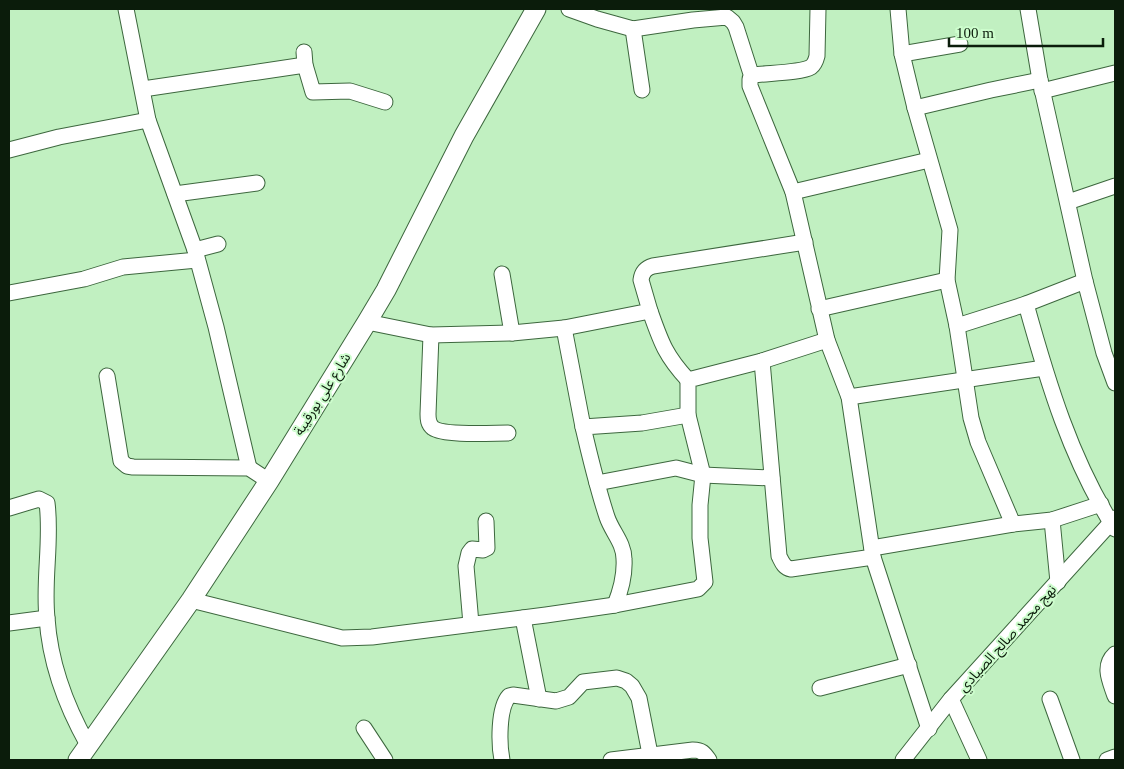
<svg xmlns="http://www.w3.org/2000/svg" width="1124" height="769" viewBox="0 0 1124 769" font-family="'Times New Roman','Noto Sans Arabic',serif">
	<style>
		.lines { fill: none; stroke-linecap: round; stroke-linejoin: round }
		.minor-casing { stroke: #3d673e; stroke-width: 17 }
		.major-casing { stroke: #3d673e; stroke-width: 21 }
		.minor { stroke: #fff; stroke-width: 15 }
		.major { stroke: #fff; stroke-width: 19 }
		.labels { text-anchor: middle; stroke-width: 4; stroke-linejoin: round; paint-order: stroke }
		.street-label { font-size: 14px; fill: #0b1c0b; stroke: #cdfdcd }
	</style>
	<rect width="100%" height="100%" fill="#c1f0c1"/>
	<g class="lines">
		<defs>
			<g id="minor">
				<path d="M 126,9 L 148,120 L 195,250 L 216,327 L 249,468"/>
				<path d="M 569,9 L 597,19 L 633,29 L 693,20 L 727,17 L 733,22 L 736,27 L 752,77"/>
				<path d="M 818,9 L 817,56 C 816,60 815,64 811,67 C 801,73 767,73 754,75 L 750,79 L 750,86 L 793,192 L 827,340 L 849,397 L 873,557 L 929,729"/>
				<path d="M 898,9 L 902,54 L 915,108 L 950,230 L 947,280 L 957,326 L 971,418 L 978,442 L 1013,524"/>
				<path d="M 1028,9 L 1040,80 L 1085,281 L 1104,353 L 1115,383"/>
				<path d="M 633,29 L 642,90"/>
				<path d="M 304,52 L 305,65 L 313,92 L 350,91 L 385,102"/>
				<path d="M 902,54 L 960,44"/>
				<path d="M 143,89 L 305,65"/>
				<path d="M 1042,91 L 1115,73"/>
				<path d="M 915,108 L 991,90 L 1040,80"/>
				<path d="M 9,150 L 59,137 L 148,120"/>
				<path d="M 793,192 L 929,160"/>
				<path d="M 175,194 L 257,183"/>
				<path d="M 1068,202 L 1115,186"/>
				<path d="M 195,250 L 218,244"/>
				<path d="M 502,274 L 512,333"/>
				<path d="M 9,293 L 84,279 L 123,267 L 197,260"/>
				<path d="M 1026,304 C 1048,383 1071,460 1115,529"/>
				<path d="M 819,309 L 947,280"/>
				<path d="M 650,311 C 661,342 665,355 688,380"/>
				<path d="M 367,322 L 431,335 L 512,333 L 564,328 L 650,311 L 641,280 C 642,272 646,268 653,266 L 805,242"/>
				<path d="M 957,326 L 1026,304 L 1085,281"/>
				<path d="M 564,328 L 583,427"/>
				<path d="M 431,335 L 428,414 C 428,419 428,424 433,428 C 444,436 492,433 508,433"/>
				<path d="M 762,361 L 779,556 C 782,562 784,568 791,569 L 873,557"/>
				<path d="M 107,376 L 121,461 L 127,466 L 133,467 L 249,468 L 269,481"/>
				<path d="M 849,397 L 1044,368"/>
				<path d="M 597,483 L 676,468 L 703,475 L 772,478"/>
				<path d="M 9,508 L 39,499 L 47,503 C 52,540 43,580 47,618 C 50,663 66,706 88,745"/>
				<path d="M 1052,520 L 1058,582"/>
				<path d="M 872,548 L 1013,524 L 1052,520 L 1101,504"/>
				<path d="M 191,600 L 342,638 L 372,637 L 546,615 L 615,605 L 698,589 L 705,582 L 700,538 L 700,505 L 703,475 L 688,415 L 688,380 L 762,361 L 827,340"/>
				<path d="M 615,605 C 621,590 625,575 624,559 C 624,543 612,532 607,517 C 597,487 590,457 583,427 L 642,423 L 688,415"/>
				<path d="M 523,618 L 539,699"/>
				<path d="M 9,623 L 47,618"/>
				<path d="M 471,624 L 466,566 L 469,553 L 472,549 L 483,550 L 487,548 L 486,521"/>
				<path d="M 1115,654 C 1102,666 1110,681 1115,696"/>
				<path d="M 820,688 L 909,665"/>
				<path d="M 951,699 L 979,760"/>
				<path d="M 1050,699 L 1072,760"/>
				<path d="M 364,728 L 385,760"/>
				<path d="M 502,760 C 499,745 498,708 509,696 L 513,695 L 556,701 L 569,697 L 583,682 L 617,678 L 626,681 L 632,686 L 639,698 L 650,754"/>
				<path d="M 611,760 L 693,750 C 702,750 704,753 709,760"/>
				<path d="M 903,760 L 951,699 L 1115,518"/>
				<path d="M 1107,760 L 1115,757"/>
			</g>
			<path id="major" d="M 78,760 L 191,600 L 269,481 L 367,322 L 386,290 L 464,136 L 536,9"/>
		</defs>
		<use href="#minor" class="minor-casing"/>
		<use href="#major" class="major-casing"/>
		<use href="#minor" class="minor"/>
		<use href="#major" class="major"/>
	</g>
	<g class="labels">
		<g class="street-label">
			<text transform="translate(322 394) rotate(-58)" y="5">شارع علي بورقيبة</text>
			<text transform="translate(1007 638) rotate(-48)" y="5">نهج محمد صالح الصيادي</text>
		</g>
	</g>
	<rect width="1124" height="769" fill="none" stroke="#0b1c0b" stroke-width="20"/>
	<path d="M949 38v8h154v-8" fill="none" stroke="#0b1c0b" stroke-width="2.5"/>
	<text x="956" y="38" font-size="15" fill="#0b1c0b" stroke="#cdfdcd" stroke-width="4" paint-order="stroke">100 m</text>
</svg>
